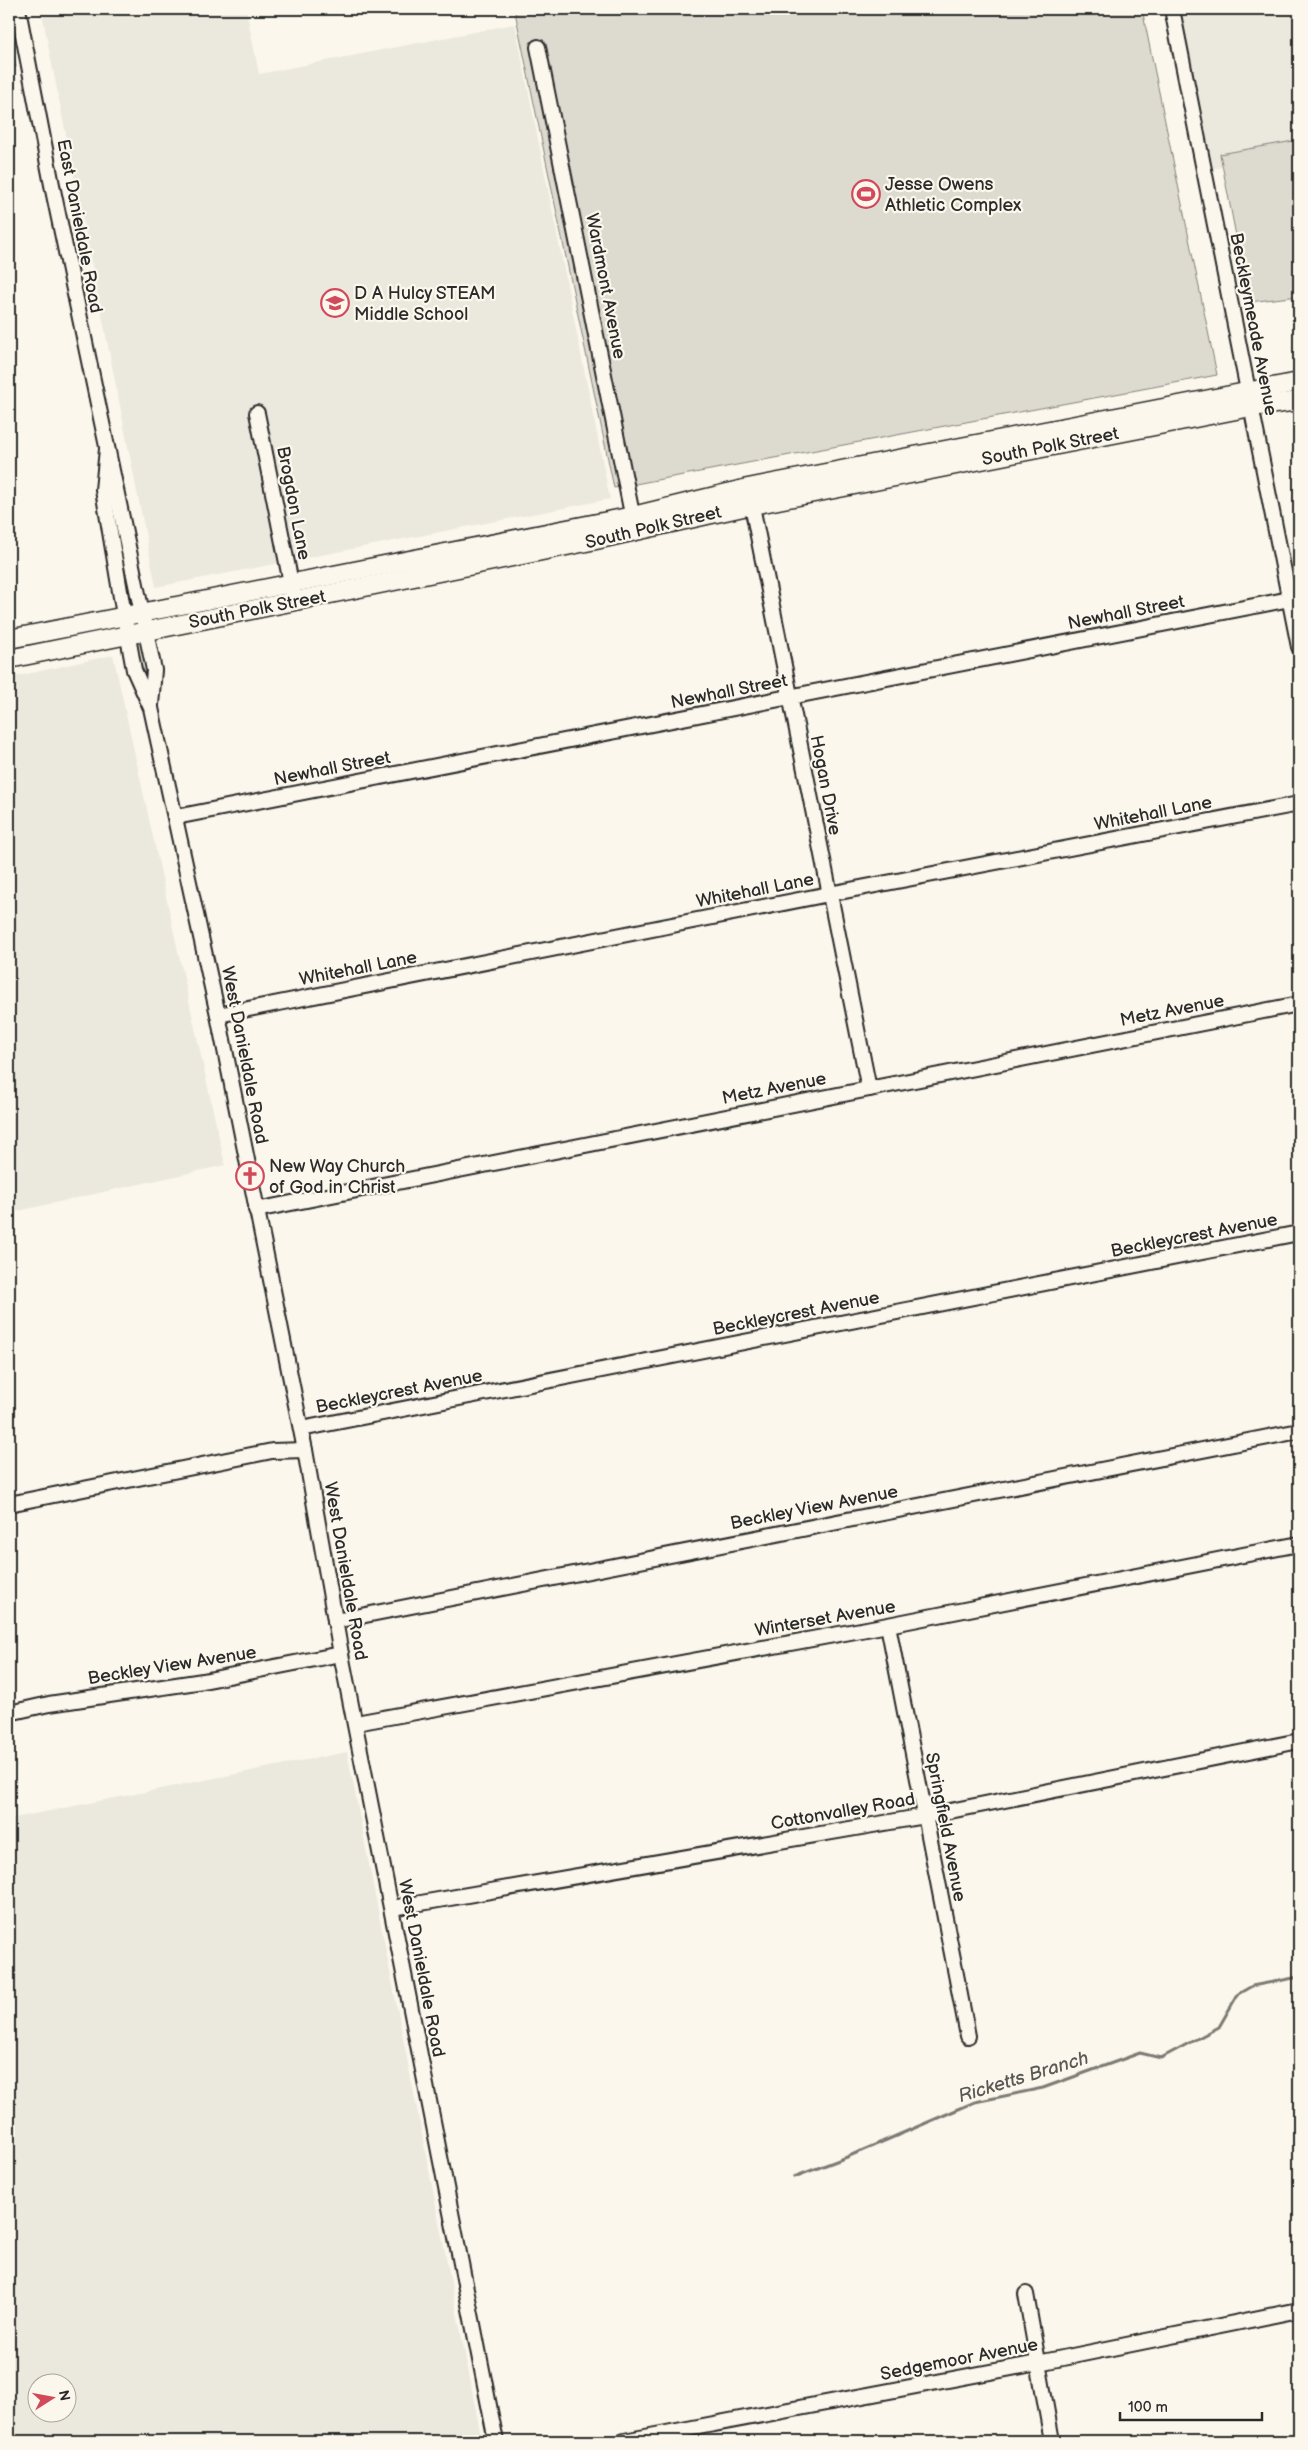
<svg xmlns="http://www.w3.org/2000/svg" width="1308" height="2450" viewBox="0 0 1308 2450" font-family="'Balsamiq Sans',sans-serif">
	<style>
		.built { fill: #ebe8de; fill-rule: evenodd }
		.green { fill: #dddad0; stroke: #84827e }
		.lines { fill: none; stroke-linecap: round; stroke-linejoin: round }
		.stream { stroke: #7b7a75; stroke-width: 3 }
		.minor-casing { stroke: #2b2b2b; stroke-width: 18 }
		.major-casing { stroke: #2b2b2b; stroke-width: 21 }
		.minor { stroke: #fbf7ec; stroke-width: 14 }
		.major { stroke: #fbf7ec; stroke-width: 18 }
		.labels { text-anchor: middle; stroke-width: 4.5; stroke-linejoin: round; paint-order: stroke }
		.poi-label { font-size: 18px; fill: #2b2b2b; stroke: #fbf7ec; text-anchor: start }
		.street-label { font-size: 18px; fill: #2b2b2b; stroke: #fbf7ec }
		.water-label { font-size: 19px; font-style: italic; fill: #5a5956; stroke: #fbf7ec }
	</style>
	<rect width="100%" height="100%" fill="#fbf7ec"/>
	<filter id="ink" filterUnits="userSpaceOnUse"><feTurbulence type="fractalNoise" baseFrequency=".02" numOctaves="2"/><feDisplacementMap in="SourceGraphic" scale="10" xChannelSelector="R" yChannelSelector="G"/><feConvolveMatrix kernelMatrix="1 2 1 2 8 2 1 2 1" color-interpolation-filters="sRGB"/></filter>
	<g filter="url(#ink)">
		<g class="built">
			<path d="M 41,9 L 246,9 L 259,74 L 515,24 L 610,499 L 156,587 Z"/>
			<path d="M 1180,9 L 1299,9 L 1299,153 L 1212,169 Z"/>
			<path d="M 113,655 L 225,1165 L 9,1213 L 9,678 Z"/>
			<path d="M 347,1752 L 482,2441 L 9,2441 L 9,1819 ZM 68,2382 L 68,2412 L 38,2412 L 38,2382 Z"/>
		</g>
		<g class="green">
			<path d="M 519,9 L 1142,9 L 1217,375 L 614,488 L 515,12 Z"/>
			<path d="M 9,32 L 16,67 L 9,68 Z"/>
			<path d="M 1299,140 L 1299,296 L 1249,302 L 1220,154 Z"/>
		</g>
		<g class="lines">
			<path class="stream" d="M 794,2177 L 847,2157 L 975,2102 L 1043,2088 L 1140,2053 L 1161,2058 L 1219,2027 L 1238,1994 L 1252,1986 L 1299,1977"/>
			<defs>
				<g id="minor">
					<path d="M 18,9 L 53,190 L 154,670 L 151,705"/>
					<path d="M 1172,9 L 1299,647"/>
					<path d="M 538,47 L 634,524"/>
					<path d="M 257,413 L 293,593"/>
					<path d="M 107,449 L 103,490 L 124,615 L 134,670 L 151,708 L 218,1015 L 305,1450 L 341,1654 L 496,2441"/>
					<path d="M 750,496 L 869,1089"/>
					<path d="M 176,817 L 1290,599"/>
					<path d="M 218,1015 L 829,894 L 1299,804"/>
					<path d="M 256,1210 L 1299,1004"/>
					<path d="M 301,1429 L 1299,1233"/>
					<path d="M 9,1504 L 272,1451 L 305,1450"/>
					<path d="M 335,1621 L 1299,1431"/>
					<path d="M 888,1625 L 968,2036"/>
					<path d="M 9,1713 L 49,1704 L 203,1681 L 341,1654"/>
					<path d="M 356,1723 L 888,1625 L 1299,1544"/>
					<path d="M 392,1908 L 925,1816 L 1299,1741"/>
					<path d="M 1026,2294 L 1052,2441"/>
					<path d="M 624,2441 L 1038,2363 L 1299,2310"/>
				</g>
				<g id="major">
					<path d="M 9,639 L 633,516 L 748,488 L 1299,382"/>
					<path d="M 9,659 L 596,540 L 752,505 L 1251,407 L 1299,401"/>
				</g>
			</defs>
			<use href="#minor" class="minor-casing"/>
			<use href="#major" class="major-casing"/>
			<use href="#minor" class="minor"/>
			<use href="#major" class="major"/>
		</g>
	</g>
	<defs>
		<symbol id="stadium-ring" viewBox="-11 -11 22 22"><circle r="9.5" fill="#fbf7ec" stroke="#d1495b" stroke-width="1.5"/><path d="M0-5a6.5 5 0 1 0 0 10a6.5 5 0 1 0 0-10ZM-3.5-1.8h7v3.6h-7Z" fill="#d1495b"/></symbol>
		<symbol id="school-ring" viewBox="-11 -11 22 22"><circle r="9.5" fill="#fbf7ec" stroke="#d1495b" stroke-width="1.5"/><path d="M0-5L7-2L0 1L-7-2ZM-4 1L0 2.5L4 1V4Q0 6-4 4Z" fill="#d1495b"/></symbol>
		<symbol id="church-ring" viewBox="-11 -11 22 22"><circle r="9.5" fill="#fbf7ec" stroke="#d1495b" stroke-width="1.5"/><path d="M-1.2-6h2.4v3.5h3.3v2.4h-3.3V6h-2.4V-.1h-3.3v-2.4h3.3Z" fill="#d1495b"/></symbol>
	</defs>
	<g fill-rule="evenodd">
		<use href="#stadium-ring" x="850" y="178" width="32" height="32"/>
		<use href="#school-ring" x="319" y="287" width="32" height="32"/>
		<use href="#church-ring" x="234" y="1160" width="32" height="32"/>
	</g>
	<g class="labels">
		<g class="poi-label">
			<text x="885" y="190">Jesse Owens<tspan x="885" dy="21">Athletic Complex</tspan></text>
			<text x="354" y="299">D A Hulcy STEAM<tspan x="354" dy="21">Middle School</tspan></text>
			<text x="269" y="1172">New Way Church<tspan x="269" dy="21">of God in Christ</tspan></text>
		</g>
		<g class="street-label">
			<text transform="translate(80 226) rotate(79)" y="6">East Danieldale Road</text>
			<text transform="translate(606 286) rotate(79)" y="6">Wardmont Avenue</text>
			<text transform="translate(1254 324) rotate(79)" y="6">Beckleymeade Avenue</text>
			<text transform="translate(1050 446) rotate(-11)" y="6">South Polk Street</text>
			<text transform="translate(294 503) rotate(79)" y="6">Brogdon Lane</text>
			<text transform="translate(653 527) rotate(-13)" y="6">South Polk Street</text>
			<text transform="translate(257 609) rotate(-11)" y="6">South Polk Street</text>
			<text transform="translate(1126 612) rotate(-11)" y="6">Newhall Street</text>
			<text transform="translate(729 691) rotate(-11)" y="6">Newhall Street</text>
			<text transform="translate(332 768) rotate(-11)" y="6">Newhall Street</text>
			<text transform="translate(826 785) rotate(79)" y="6">Hogan Drive</text>
			<text transform="translate(1153 813) rotate(-11)" y="6">Whitehall Lane</text>
			<text transform="translate(755 890) rotate(-11)" y="6">Whitehall Lane</text>
			<text transform="translate(358 968) rotate(-11)" y="6">Whitehall Lane</text>
			<text transform="translate(1172 1010) rotate(-11)" y="6">Metz Avenue</text>
			<text transform="translate(245 1055) rotate(79)" y="6">West Danieldale Road</text>
			<text transform="translate(774 1088) rotate(-11)" y="6">Metz Avenue</text>
			<text transform="translate(1194 1235) rotate(-11)" y="6">Beckleycrest Avenue</text>
			<text transform="translate(796 1313) rotate(-11)" y="6">Beckleycrest Avenue</text>
			<text transform="translate(399 1391) rotate(-11)" y="6">Beckleycrest Avenue</text>
			<text transform="translate(814 1507) rotate(-11)" y="6">Beckley View Avenue</text>
			<text transform="translate(346 1571) rotate(80)" y="6">West Danieldale Road</text>
			<text transform="translate(825 1618) rotate(-10)" y="6">Winterset Avenue</text>
			<text transform="translate(172 1665) rotate(-9)" y="6">Beckley View Avenue</text>
			<text transform="translate(843 1811) rotate(-10)" y="6">Cottonvalley Road</text>
			<text transform="translate(946 1827) rotate(79)" y="6">Springfield Avenue</text>
			<text transform="translate(422 1968) rotate(79)" y="6">West Danieldale Road</text>
			<text transform="translate(959 2359) rotate(-11)" y="6">Sedgemoor Avenue</text>
		</g>
		<g class="water-label">
			<text transform="translate(1023 2076) rotate(-17)" y="7">Ricketts Branch</text>
		</g>
	</g>
	<rect width="1308" height="2450" fill="none" stroke="#fbf7ec" stroke-width="30"/>
	<rect x="15" y="15" width="1278" height="2420" fill="none" stroke="#2b2b2b" stroke-width="2" filter="url(#ink)"/>
	<g transform="translate(52 2398) rotate(79)"><circle r="24" fill="#fbf7ec" stroke="#a8a59f"/>
	<path d="M0-4L9 19L0 12L-9 19Z" fill="#d1495b"/>
	<text y="-8" font-size="14" font-weight="bold" text-anchor="middle" fill="#2b2b2b">N</text>
	</g>
	<path d="M1120 2412v8h142v-8" fill="none" stroke="#2b2b2b" stroke-width="2.5"/>
	<text x="1128" y="2412" font-size="15" fill="#2b2b2b" stroke="#fbf7ec" stroke-width="4" paint-order="stroke">100 m</text>
</svg>
